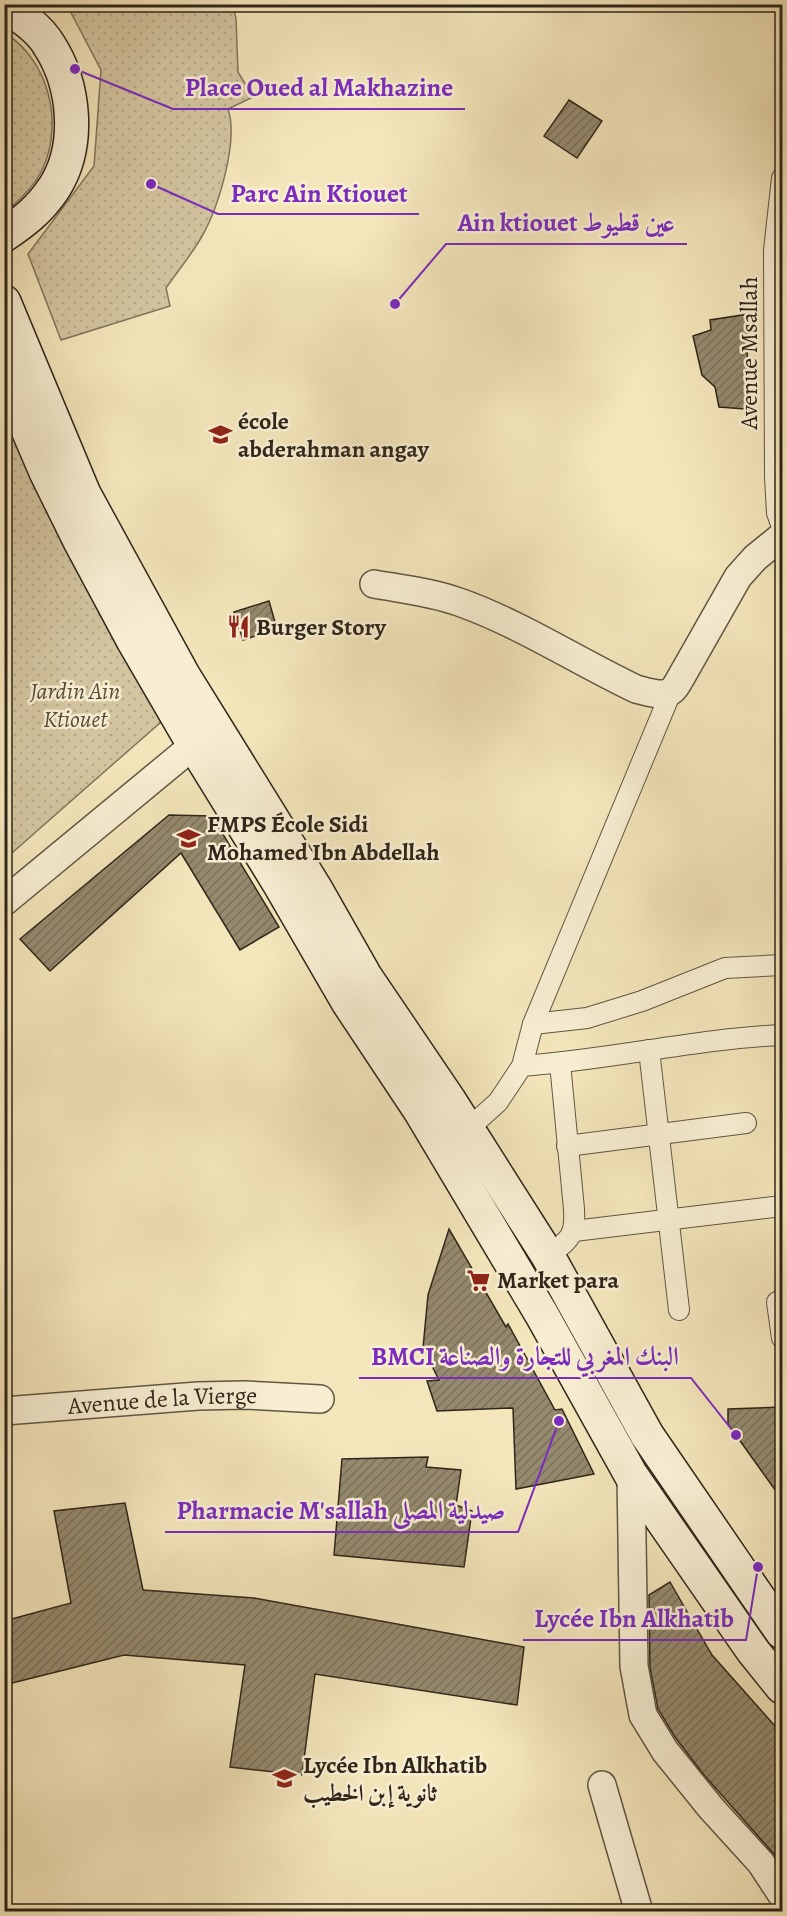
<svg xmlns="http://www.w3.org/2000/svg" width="787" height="1916" viewBox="0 0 787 1916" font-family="Alegreya,Amiri,serif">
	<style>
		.park { fill: url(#park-dots); stroke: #81765d; stroke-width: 1.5 }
		.building { fill: url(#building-hatch); stroke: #2f261a; stroke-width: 1.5 }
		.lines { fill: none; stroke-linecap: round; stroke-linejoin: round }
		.pedestrian-casing { stroke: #605642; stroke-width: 22 }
		.minor-casing { stroke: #605642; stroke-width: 30 }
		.secondary-casing { stroke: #2f261a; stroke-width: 36 }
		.pedestrian { stroke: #f8efd3; stroke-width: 20 }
		.minor { stroke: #f8efd3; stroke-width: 27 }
		.secondary { stroke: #f8efd3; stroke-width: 33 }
		.labels { text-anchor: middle; stroke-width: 5; stroke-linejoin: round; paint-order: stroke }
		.street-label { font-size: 24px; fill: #2f261a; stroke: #f8efd3 }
		.poi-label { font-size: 24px; font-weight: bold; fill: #2f261a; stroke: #f8efd3; text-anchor: start }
		.park-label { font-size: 24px; font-style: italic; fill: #584e3c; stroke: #f8efd3 }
		.leader { fill: none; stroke: #7b2cbf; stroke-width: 2 }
		.callout-dot { fill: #7b2cbf; stroke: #f8efd3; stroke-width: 2 }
		.callout-label { font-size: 26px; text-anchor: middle; font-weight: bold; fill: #7b2cbf; stroke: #f8efd3; stroke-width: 5; stroke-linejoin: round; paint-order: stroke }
	</style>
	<defs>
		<pattern id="park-dots" width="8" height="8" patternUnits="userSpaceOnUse" patternTransform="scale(1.5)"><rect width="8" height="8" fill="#d3c5a0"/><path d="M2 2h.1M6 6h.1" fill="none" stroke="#b5a989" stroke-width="1.8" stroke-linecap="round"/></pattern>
		<pattern id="building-hatch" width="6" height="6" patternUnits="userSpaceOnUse" patternTransform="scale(1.5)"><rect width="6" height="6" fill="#958a6e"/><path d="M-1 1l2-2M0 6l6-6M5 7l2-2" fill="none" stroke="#7a715a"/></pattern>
	</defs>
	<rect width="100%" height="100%" fill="#f4e6bb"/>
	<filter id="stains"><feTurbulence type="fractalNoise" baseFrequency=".00333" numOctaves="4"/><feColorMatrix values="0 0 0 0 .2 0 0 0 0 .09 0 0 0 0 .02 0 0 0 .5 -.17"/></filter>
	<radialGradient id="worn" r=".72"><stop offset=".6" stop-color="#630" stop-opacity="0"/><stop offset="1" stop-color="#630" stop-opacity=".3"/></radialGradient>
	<g class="park">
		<path d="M 206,4 L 209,11 L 219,5 L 233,5 L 236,19 L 238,72 L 253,97 L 228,109 C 239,141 218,209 201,238 C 191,255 178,271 166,288 L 170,306 L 61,340 L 28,254 L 94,166 L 101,70 L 67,5 Z"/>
		<path d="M 5,33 C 48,60 64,121 43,168 C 35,186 20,200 5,212 Z"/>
		<path d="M 4,407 L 161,722 L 5,859 L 4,859 Z"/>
	</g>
	<g class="building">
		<path d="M 569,100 L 602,121 L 577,158 L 544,136 Z"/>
		<path d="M 749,314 L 745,409 L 719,407 L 715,387 L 702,375 L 693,336 L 711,330 L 710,320 Z"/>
		<path d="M 269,601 L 277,629 L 243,640 L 234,612 Z"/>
		<path d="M 169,815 L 212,816 L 279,927 L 240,950 L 181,853 L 50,971 L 20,939 Z"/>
		<path d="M 449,1229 L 506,1327 L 508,1324 L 555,1410 L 562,1409 L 594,1474 L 516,1489 L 513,1408 L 437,1411 L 427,1381 L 439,1380 L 423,1348 L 428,1295 Z"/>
		<path d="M 783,1407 L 783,1501 L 728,1424 L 728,1409 Z"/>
		<path d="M 428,1457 L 426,1467 L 461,1470 L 456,1505 L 472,1511 L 464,1567 L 334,1555 L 342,1459 Z"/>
		<path d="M 125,1503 L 143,1590 L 254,1598 L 524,1647 L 517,1705 L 315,1674 L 302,1775 L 230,1767 L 245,1665 L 124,1655 L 4,1685 L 4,1621 L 71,1603 L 54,1511 Z"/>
		<path d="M 670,1582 L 712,1655 L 783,1735 L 783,1867 L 773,1853 L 704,1775 L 675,1737 L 658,1709 L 650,1668 L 649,1595 Z"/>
	</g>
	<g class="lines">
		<defs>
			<g id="pedestrian">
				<path d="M 782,178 L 774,250 L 775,477 L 777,513 L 782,527"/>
				<path d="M 533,1024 L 587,1018 L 642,1001 L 725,968 L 782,965"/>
				<path d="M 649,1050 L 679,1310"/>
				<path d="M 522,1066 C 609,1060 695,1039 782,1035"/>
				<path d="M 468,1129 L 498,1102 L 522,1066 L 533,1024 L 671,692"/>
				<path d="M 567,1146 L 746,1123"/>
				<path d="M 574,1231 L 782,1206"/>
				<path d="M 548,1256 C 568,1240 576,1238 574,1209 L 560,1063"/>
				<path d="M 777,1302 L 782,1338"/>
			</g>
			<g id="minor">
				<path d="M 374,584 C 402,589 432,592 459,602 C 521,624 577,661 636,689 C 645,691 663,698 671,691 C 675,689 678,682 680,679 L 738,577 L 755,558 L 782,536"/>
				<path d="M 4,902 L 194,745"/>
				<path id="s1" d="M 4,1411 L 198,1396 L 245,1395 L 320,1399"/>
				<path d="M 631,1475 L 634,1666 L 643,1715 L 665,1751 L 711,1808 L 761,1863 L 782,1895"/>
				<path d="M 602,1785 L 639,1912"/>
			</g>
			<g id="secondary">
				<path d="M 4,6 C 21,16 39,28 49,45 C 75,85 81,146 54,188 C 40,209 25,221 4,235"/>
				<path d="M 4,302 L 84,494 L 183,675 L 315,888 L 365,976 L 449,1100 L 548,1256 L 647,1435 L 782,1632"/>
				<path d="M 4,374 L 46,472 L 80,541 L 133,640 L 194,745 L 279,883 L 348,1002 L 421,1112 L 542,1315 L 631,1475 L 753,1651 L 782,1687"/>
			</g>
		</defs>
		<use href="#pedestrian" class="pedestrian-casing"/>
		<use href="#minor" class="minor-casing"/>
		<use href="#secondary" class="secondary-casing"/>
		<use href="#pedestrian" class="pedestrian"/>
		<use href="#minor" class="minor"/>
		<use href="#secondary" class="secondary"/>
	</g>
	<defs>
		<symbol id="school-bare" viewBox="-9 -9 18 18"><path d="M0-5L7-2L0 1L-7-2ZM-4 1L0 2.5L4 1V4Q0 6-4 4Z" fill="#8f2418" stroke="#f8efd3" stroke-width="2.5" paint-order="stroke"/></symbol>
		<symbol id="restaurant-bare" viewBox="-9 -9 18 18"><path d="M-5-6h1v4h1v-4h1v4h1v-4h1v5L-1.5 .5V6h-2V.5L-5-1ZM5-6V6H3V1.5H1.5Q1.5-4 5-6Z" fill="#8f2418" stroke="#f8efd3" stroke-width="2.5" paint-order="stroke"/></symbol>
		<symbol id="supermarket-bare" viewBox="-9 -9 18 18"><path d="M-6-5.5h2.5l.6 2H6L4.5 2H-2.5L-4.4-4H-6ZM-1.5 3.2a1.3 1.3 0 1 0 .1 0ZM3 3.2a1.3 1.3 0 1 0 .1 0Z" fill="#8f2418" stroke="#f8efd3" stroke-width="2.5" paint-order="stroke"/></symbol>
	</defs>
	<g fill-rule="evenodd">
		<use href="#school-bare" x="204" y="418" width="33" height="33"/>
		<use href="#restaurant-bare" x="222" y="610" width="33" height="33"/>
		<use href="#school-bare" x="172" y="822" width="33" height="33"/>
		<use href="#supermarket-bare" x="462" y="1264" width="33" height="33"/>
		<use href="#school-bare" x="268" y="1762" width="33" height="33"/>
	</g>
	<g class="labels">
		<g class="street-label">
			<text transform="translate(749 353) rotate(-90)" y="8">Avenue Msallah</text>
			<text dy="8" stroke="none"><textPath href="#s1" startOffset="159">Avenue de la Vierge</textPath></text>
		</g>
		<g class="poi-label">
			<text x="238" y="429">école<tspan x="238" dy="28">abderahman angay</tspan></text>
			<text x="256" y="635">Burger Story</text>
			<text x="207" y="832">FMPS École Sidi<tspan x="207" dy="28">Mohamed Ibn Abdellah</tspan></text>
			<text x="497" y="1288">Market para</text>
			<text x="303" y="1773">Lycée Ibn Alkhatib<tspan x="303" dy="28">ثانوية إبن الخطيب</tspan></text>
		</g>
		<g class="park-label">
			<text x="75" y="699">Jardin Ain<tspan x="75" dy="28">Ktiouet</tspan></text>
		</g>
	</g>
	<path class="leader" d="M75 69L173 109H465M151 184L218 214H419M395 304L446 244H687M736 1435L691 1378H359M559 1421L518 1532H165M758 1567L746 1640H523"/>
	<g class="callout-dot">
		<circle cx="75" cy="69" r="6"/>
		<circle cx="151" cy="184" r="6"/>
		<circle cx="395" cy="304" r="6"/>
		<circle cx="736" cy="1435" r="6"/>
		<circle cx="559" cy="1421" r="6"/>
		<circle cx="758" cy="1567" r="6"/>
	</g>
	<g class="callout-label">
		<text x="319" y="96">Place Oued al Makhazine</text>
		<text x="319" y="202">Parc Ain Ktiouet</text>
		<text x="566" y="231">Ain ktiouet عين قطيوط</text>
		<text x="525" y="1365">BMCI البنك المغربي للتجارة والصناعة</text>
		<text x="341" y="1519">Pharmacie M'sallah صيدلية المصلى</text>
		<text x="634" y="1627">Lycée Ibn Alkhatib</text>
	</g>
	<rect width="787" height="1916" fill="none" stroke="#f4e6bb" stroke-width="24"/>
	<rect x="6" y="6" width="775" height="1904" fill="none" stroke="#2f261a" stroke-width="3"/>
	<rect x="12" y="12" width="763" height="1892" fill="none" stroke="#2f261a" stroke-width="1.5"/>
	<rect width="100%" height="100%" filter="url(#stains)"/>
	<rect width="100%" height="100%" fill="url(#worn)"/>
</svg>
